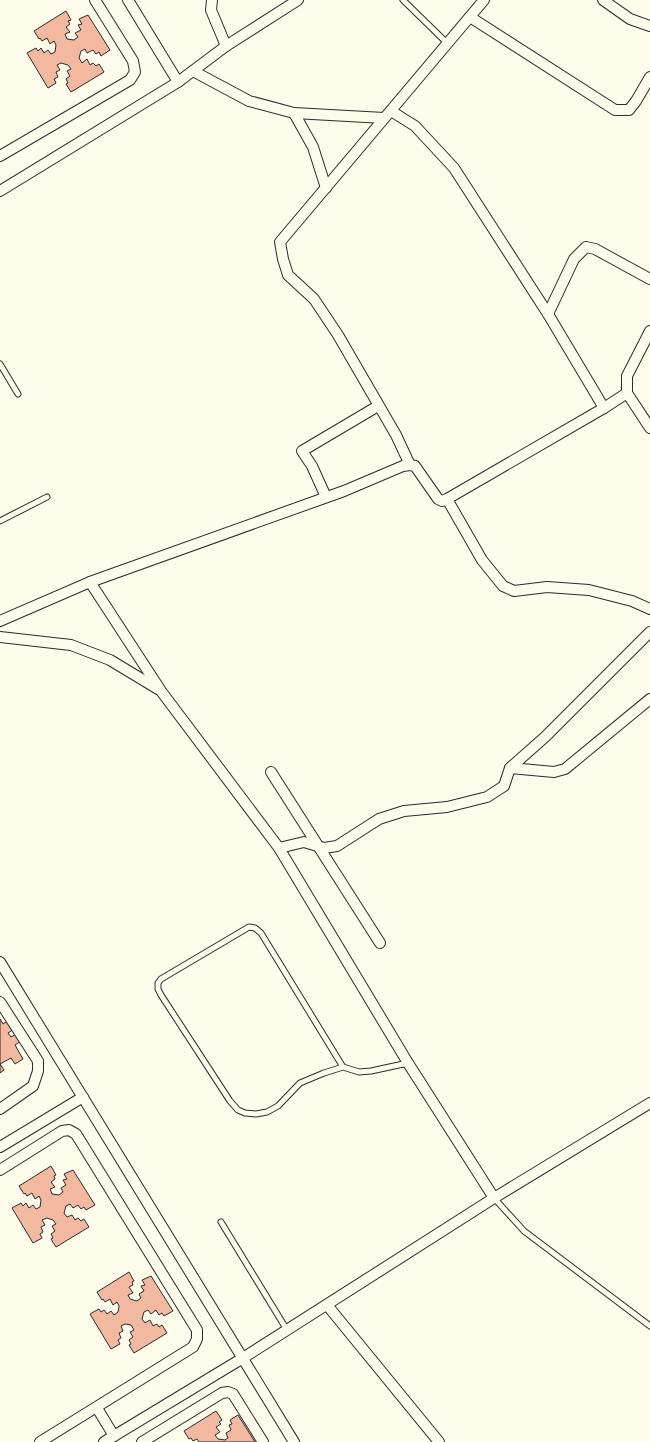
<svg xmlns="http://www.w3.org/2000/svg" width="650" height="1442" viewBox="0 0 650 1442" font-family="Lato,sans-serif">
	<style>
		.building { fill: #f2b8a0; stroke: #2b2b2b }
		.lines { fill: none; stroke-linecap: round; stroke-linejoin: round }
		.lane-casing { stroke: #2b2b2b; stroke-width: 7 }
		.street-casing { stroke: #2b2b2b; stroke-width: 12 }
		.lane { stroke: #fdfbea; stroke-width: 5 }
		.street { stroke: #fdfbea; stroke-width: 10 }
	</style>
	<rect width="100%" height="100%" fill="#fdfbea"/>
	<g class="building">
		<path d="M 66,11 L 71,20 L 68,21 L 70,24 L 66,27 L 70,32 L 65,34 L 67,39 L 74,40 L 78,37 L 75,33 L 81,30 L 78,25 L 82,24 L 79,19 L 88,15 L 110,50 L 101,56 L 99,52 L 96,54 L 93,50 L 87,53 L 85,49 L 81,51 L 79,58 L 82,63 L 87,59 L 90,65 L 93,63 L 96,66 L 99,64 L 104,72 L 71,92 L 66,84 L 68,83 L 66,79 L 70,76 L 67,71 L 71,69 L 68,65 L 61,63 L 57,65 L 60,70 L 56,72 L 58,77 L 54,79 L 56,83 L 48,88 L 27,53 L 36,48 L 38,51 L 41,48 L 44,53 L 48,50 L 51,54 L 55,52 L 56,45 L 54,41 L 50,44 L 47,38 L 42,41 L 40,38 L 39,39 L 34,31 Z"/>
		<path d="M 0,1019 L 3,1024 L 9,1020 L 14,1029 L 8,1033 L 11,1037 L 16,1034 L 21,1041 L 15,1045 L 23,1059 L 15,1064 L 11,1058 L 0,1064 L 4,1070 L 0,1073 Z"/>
		<path d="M 51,1166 L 56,1175 L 54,1176 L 55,1179 L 51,1182 L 55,1187 L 50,1189 L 52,1194 L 59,1195 L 63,1192 L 61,1188 L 66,1185 L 63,1180 L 67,1179 L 64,1174 L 73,1170 L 95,1205 L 86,1210 L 84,1207 L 81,1209 L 78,1205 L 73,1208 L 70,1204 L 66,1206 L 64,1213 L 67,1217 L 72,1215 L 75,1220 L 78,1218 L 81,1221 L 84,1219 L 89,1227 L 56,1247 L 51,1239 L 53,1238 L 51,1234 L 55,1231 L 52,1226 L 56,1224 L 53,1220 L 47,1218 L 42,1220 L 45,1225 L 41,1227 L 43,1232 L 40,1234 L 42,1238 L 33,1243 L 12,1208 L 21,1203 L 23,1206 L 26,1203 L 29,1208 L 33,1205 L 36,1209 L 40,1207 L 41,1200 L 39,1196 L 35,1199 L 32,1193 L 27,1196 L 25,1193 L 24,1194 L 19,1186 Z"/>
		<path d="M 129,1272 L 134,1281 L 132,1282 L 133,1285 L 129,1287 L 133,1293 L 128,1295 L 130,1299 L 137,1301 L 141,1298 L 139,1294 L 144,1291 L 141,1286 L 145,1285 L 142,1280 L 151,1276 L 173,1311 L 164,1316 L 162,1313 L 159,1315 L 156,1310 L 151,1314 L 148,1310 L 144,1312 L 142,1319 L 145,1323 L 150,1320 L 153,1326 L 157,1324 L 159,1327 L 162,1325 L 167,1333 L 134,1353 L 129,1345 L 131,1344 L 129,1340 L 133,1337 L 130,1332 L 134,1330 L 131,1325 L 125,1324 L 121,1326 L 123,1331 L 119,1333 L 121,1338 L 118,1340 L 120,1344 L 111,1349 L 90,1314 L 99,1309 L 101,1312 L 104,1310 L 107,1314 L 111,1311 L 114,1315 L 118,1312 L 119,1306 L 117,1302 L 113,1305 L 110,1299 L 105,1302 L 103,1299 L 102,1300 L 97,1292 Z"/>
		<path d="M 216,1411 L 222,1420 L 219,1422 L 221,1424 L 216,1427 L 220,1432 L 215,1435 L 218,1439 L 225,1440 L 228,1438 L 226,1433 L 231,1430 L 229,1425 L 232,1424 L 230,1420 L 238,1415 L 255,1442 L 199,1442 L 197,1439 L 193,1441 L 191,1438 L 189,1439 L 184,1431 Z"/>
	</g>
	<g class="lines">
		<defs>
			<g id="lane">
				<path d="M 403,0 L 447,43"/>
				<path d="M 0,364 L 18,394"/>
				<path d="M 0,521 L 47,497"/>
				<path d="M 343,1067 L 261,933 L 255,928 L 249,927 L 161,979 L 158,983 L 158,989 L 161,995 L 230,1101 L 238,1110 L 245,1113 L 256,1114 L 267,1112 L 278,1106 L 300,1083 L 324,1073 L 343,1067 L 359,1072 L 371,1071 L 408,1063"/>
				<path d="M 494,1198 L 524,1231 L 650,1326"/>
				<path d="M 221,1222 L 287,1330"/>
			</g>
			<g id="street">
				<path d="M 128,0 L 178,82"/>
				<path d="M 212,0 L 211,10 L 226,46"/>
				<path d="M 603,0 L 630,19 L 650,26"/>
				<path d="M 470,17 L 615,110 L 629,110 L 636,101 L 650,77"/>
				<path d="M 193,71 L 249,101 L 294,113 L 384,118"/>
				<path d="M 391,111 L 415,126 L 454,168 L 548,314 L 604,408"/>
				<path d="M 294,113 L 313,147 L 326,188"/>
				<path d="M 0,156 L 130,80 L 135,72 L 133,61 L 95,0"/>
				<path d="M 0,191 L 178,82 L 226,46 L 298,0"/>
				<path d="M 548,314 L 574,259 L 586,247 L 595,249 L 650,279"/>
				<path d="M 650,331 L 627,376 L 627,393 L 650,428"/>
				<path d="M 410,465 L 396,435 L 338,335 L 314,299 L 288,275 L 283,259 L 280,242 L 484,0"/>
				<path d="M 326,497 L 312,466 L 302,451 L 378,406"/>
				<path d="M 447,499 L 482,560 L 503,586 L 514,591 L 547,587 L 589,590 L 632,601 L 650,609"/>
				<path d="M 90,582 L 161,691 L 279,848 L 408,1063 L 494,1198"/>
				<path d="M 0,621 L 90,582 L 344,491 L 403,466 L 410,465 L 415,466 L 438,499 L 442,501 L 447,499 L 604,408 L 627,393"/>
				<path d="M 0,637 L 71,645 L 110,660 L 158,689"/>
				<path d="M 510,768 L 554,772 L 565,769 L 650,699"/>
				<path d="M 271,772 L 380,943"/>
				<path d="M 279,848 L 304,842 L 324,848 L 337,846 L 379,819 L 404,811 L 447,807 L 487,797 L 504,786 L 510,768 L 545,737 L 650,632"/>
				<path d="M 0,962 L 294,1442"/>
				<path d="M 0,1002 L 38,1061 L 38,1071 L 33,1086 L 0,1109"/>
				<path d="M 0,1147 L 83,1097"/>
				<path d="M 0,1170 L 62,1131 L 69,1130 L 76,1134 L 197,1330 L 197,1339 L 193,1347 L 40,1442"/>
				<path d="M 327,1305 L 439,1442"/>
				<path d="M 97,1408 L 114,1436"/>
				<path d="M 104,1442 L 243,1358 L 494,1198 L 650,1103"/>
				<path d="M 142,1442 L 222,1393 L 228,1392 L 233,1394 L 263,1442"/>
			</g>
		</defs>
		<use href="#lane" class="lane-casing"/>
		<use href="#street" class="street-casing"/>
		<use href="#lane" class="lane"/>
		<use href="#street" class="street"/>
	</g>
</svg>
